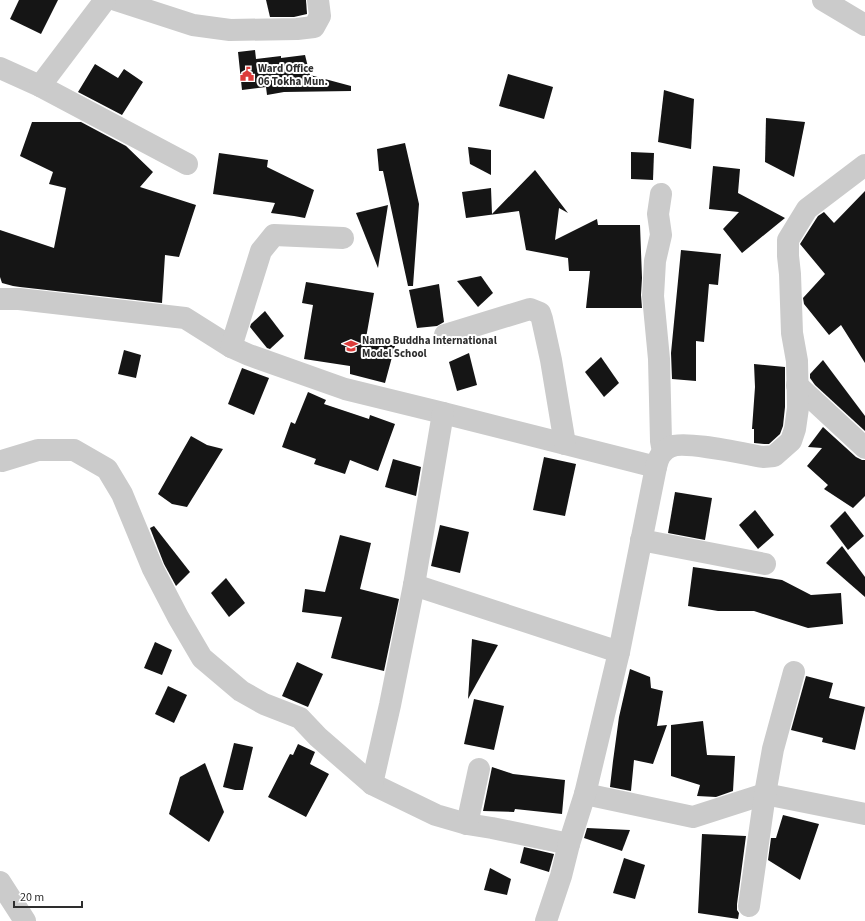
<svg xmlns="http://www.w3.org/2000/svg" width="865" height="921" viewBox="0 0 865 921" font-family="'Source Sans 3',sans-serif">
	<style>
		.building { fill: #151515 }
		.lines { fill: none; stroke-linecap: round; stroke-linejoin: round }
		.minor { stroke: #cbcbcb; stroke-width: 22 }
		.labels { text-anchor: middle; stroke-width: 4; stroke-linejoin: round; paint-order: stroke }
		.poi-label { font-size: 11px; font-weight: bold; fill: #2e2e2e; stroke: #fff; text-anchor: start }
	</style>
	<rect width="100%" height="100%" fill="#fff"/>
	<g class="building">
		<path d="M 19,0 L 58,0 L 41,34 L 10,19 Z"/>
		<path d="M 266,0 L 306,0 L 307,14 L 294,17 L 270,17 Z"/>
		<path d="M 255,50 L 256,59 L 281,56 L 281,58 L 305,55 L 310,75 L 351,86 L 351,91 L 284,92 L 267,95 L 266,87 L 242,90 L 238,52 Z"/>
		<path d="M 95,64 L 118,78 L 124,69 L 143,82 L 122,115 L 78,92 Z"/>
		<path d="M 508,74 L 553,87 L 544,119 L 499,106 Z"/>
		<path d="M 664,90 L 694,99 L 691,149 L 658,142 Z"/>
		<path d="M 766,118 L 805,122 L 794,177 L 765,162 Z"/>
		<path d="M 32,122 L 81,122 L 126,146 L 153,172 L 140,187 L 196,205 L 179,257 L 165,255 L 162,303 L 20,287 L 13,286 L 2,283 L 0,277 L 0,230 L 54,248 L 66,188 L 49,184 L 53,172 L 20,156 Z"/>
		<path d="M 405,143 L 419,204 L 413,286 L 408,286 L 383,171 L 379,171 L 377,149 Z"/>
		<path d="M 468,147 L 491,150 L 491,175 L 470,164 Z"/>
		<path d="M 631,152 L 654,153 L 653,180 L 631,179 Z"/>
		<path d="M 219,153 L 268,160 L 267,167 L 314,190 L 305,218 L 294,216 L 271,213 L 275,203 L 213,194 Z"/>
		<path d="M 713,166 L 740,169 L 738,193 L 785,218 L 742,253 L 723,229 L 739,212 L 709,209 Z"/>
		<path d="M 535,170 L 568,213 L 559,208 L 555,240 L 597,219 L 598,225 L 640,225 L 642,278 L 641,295 L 642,308 L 586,308 L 590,271 L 569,271 L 568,258 L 526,250 L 519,211 L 466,218 L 462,192 L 491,188 L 492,214 Z"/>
		<path d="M 865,191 L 865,363 L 841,325 L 829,335 L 804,304 L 803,298 L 825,274 L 800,244 L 816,219 L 818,216 L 824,212 L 834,223 Z"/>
		<path d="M 388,205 L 378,268 L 356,213 Z"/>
		<path d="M 681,250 L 721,254 L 718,285 L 709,284 L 704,342 L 696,341 L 696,381 L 672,379 L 671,353 Z"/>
		<path d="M 481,276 L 493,293 L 478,307 L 457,281 Z"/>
		<path d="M 306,282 L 374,293 L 366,338 L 395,346 L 385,383 L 350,374 L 350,366 L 304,359 L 313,305 L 302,303 Z"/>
		<path d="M 439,284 L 444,322 L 437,326 L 417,328 L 409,290 Z"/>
		<path d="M 265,311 L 284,336 L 270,349 L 267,348 L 250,327 L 251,324 Z"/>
		<path d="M 124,350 L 141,355 L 136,378 L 118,374 Z"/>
		<path d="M 469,353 L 477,385 L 457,391 L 449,362 Z"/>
		<path d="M 601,357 L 619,383 L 604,397 L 585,372 Z"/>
		<path d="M 823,360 L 865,416 L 865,431 L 815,385 L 810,378 L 810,374 Z"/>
		<path d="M 754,364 L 785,367 L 785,407 L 783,426 L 780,434 L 769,444 L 764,444 L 754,443 L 754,429 L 752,429 L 755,387 Z"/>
		<path d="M 242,368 L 269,378 L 254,415 L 228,404 Z"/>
		<path d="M 308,392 L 326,400 L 324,404 L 369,419 L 370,415 L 395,424 L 378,471 L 350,460 L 345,474 L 314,464 L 316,459 L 282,447 L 291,422 L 295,424 Z"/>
		<path d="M 823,427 L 856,457 L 862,460 L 865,460 L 865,496 L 853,508 L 824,489 L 828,485 L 807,466 L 822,448 L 808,447 Z"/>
		<path d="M 191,436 L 207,445 L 223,449 L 187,507 L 172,504 L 158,494 Z"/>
		<path d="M 544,457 L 576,464 L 565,516 L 533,510 Z"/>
		<path d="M 393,459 L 421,467 L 416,496 L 385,487 Z"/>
		<path d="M 675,492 L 712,498 L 705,540 L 668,533 Z"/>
		<path d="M 755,510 L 774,535 L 758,549 L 739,525 Z"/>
		<path d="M 845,511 L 864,536 L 848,550 L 830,526 Z"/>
		<path d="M 440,525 L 469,532 L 460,573 L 431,566 Z"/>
		<path d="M 154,526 L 190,572 L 176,586 L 164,564 L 150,528 Z"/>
		<path d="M 340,535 L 371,543 L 360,589 L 399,599 L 384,671 L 331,658 L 342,617 L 302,612 L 305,589 L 325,592 Z"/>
		<path d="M 842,546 L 865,577 L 865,597 L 826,563 Z"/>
		<path d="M 693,567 L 782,580 L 811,595 L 841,593 L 843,624 L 808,628 L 754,611 L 718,611 L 688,606 Z"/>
		<path d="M 226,578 L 245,603 L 229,617 L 211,593 Z"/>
		<path d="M 472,639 L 498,645 L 468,699 Z"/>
		<path d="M 155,642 L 172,650 L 162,675 L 144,668 Z"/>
		<path d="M 297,662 L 323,674 L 308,707 L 282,696 Z"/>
		<path d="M 630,669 L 650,677 L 651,688 L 663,691 L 657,726 L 667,725 L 653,764 L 634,760 L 631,791 L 610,787 L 613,761 L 619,717 Z"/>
		<path d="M 806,676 L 833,683 L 829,698 L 865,707 L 855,750 L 822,742 L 823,738 L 791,730 Z"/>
		<path d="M 168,686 L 187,695 L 174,723 L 155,714 Z"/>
		<path d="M 474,699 L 504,706 L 494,750 L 464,744 Z"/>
		<path d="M 703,721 L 707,755 L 735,756 L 733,791 L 716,797 L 697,796 L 700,785 L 671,776 L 671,725 Z"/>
		<path d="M 234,743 L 253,747 L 243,790 L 235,790 L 223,787 Z"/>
		<path d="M 298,744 L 315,752 L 310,764 L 329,774 L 306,817 L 268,797 L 290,754 L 293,755 Z"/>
		<path d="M 205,763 L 224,812 L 209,842 L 169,814 L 180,777 Z"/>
		<path d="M 492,767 L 513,774 L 565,780 L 562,814 L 515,809 L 514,812 L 483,811 Z"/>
		<path d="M 783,815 L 819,824 L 800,880 L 768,860 L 771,838 L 776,838 Z"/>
		<path d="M 587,828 L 630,830 L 622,851 L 584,838 Z"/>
		<path d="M 702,834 L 746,836 L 737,904 L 737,910 L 739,913 L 738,919 L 698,913 Z"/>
		<path d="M 524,847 L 554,854 L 549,872 L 520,863 Z"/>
		<path d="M 624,858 L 645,865 L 635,899 L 613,893 Z"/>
		<path d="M 490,868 L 511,879 L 507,895 L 484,890 Z"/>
	</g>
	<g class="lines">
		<g class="minor">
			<path d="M 116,0 L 193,25 L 230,30 L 297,29 L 314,27 L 320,16 L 318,0"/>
			<path d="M 823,0 L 865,25"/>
			<path d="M 0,68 L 40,86 L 187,164"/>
			<path d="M 40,86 L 105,0"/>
			<path d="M 661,194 L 658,214 L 661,235 L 655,261 L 653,296 L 659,359 L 661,441 L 663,452"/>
			<path d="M 0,299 L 19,299 L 185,318 L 231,347 L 249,355 L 345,389 L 443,413 L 656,467"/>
			<path d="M 445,335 L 530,309 L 540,313 L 542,319 L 551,360 L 565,444"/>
			<path d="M 231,347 L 261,251 L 274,235 L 343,238"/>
			<path d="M 797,385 L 865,448"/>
			<path d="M 2,461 L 38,450 L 74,450 L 107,469 L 122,494 L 153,569 L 178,617 L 202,658 L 241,691 L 264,704 L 300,718 L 318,737 L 372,784 L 436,815 L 467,824 L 492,828 L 569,844"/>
			<path d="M 641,540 L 765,564"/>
			<path d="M 414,585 L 619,652"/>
			<path d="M 372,784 L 390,705 L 414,585 L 443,413"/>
			<path d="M 585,794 L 693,817 L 765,794 L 865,814"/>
			<path d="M 467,824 L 479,769"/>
			<path d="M 0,882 L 25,921"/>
			<path d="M 749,906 L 765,794 L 773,749 L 794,672"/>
			<path d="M 546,921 L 561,876 L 569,844 L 585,794 L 619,652 L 656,467 C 658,458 661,451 670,447 C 683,440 745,454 763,457 L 774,456 L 791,441 L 795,429 L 798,408 L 797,361 L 792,333 L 790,274 L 788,256 L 788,240 L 807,209 L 865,165"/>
		</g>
	</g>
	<defs>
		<symbol id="civic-bare" viewBox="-9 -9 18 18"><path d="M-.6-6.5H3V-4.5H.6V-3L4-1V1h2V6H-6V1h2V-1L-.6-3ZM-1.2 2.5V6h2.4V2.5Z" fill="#dc3c3a" stroke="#fff" stroke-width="2.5" paint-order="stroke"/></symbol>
		<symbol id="school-bare" viewBox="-9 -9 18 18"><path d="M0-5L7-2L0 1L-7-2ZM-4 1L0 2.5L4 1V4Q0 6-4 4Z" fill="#dc3c3a" stroke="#fff" stroke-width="2.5" paint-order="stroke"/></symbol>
	</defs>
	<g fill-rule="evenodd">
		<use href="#civic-bare" x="237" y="64" width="20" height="20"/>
		<use href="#school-bare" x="341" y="336" width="20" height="20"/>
	</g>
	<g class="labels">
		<g class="poi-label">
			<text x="258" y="72">Ward Office<tspan x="258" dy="13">06 Tokha Mun.</tspan></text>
			<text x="362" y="344">Namo Buddha International<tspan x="362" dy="13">Model School</tspan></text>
		</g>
	</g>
	<path d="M14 901v6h68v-6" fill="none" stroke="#2e2e2e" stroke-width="2"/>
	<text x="20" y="901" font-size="12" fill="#2e2e2e" stroke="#ffffff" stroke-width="3" paint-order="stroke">20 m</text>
</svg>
